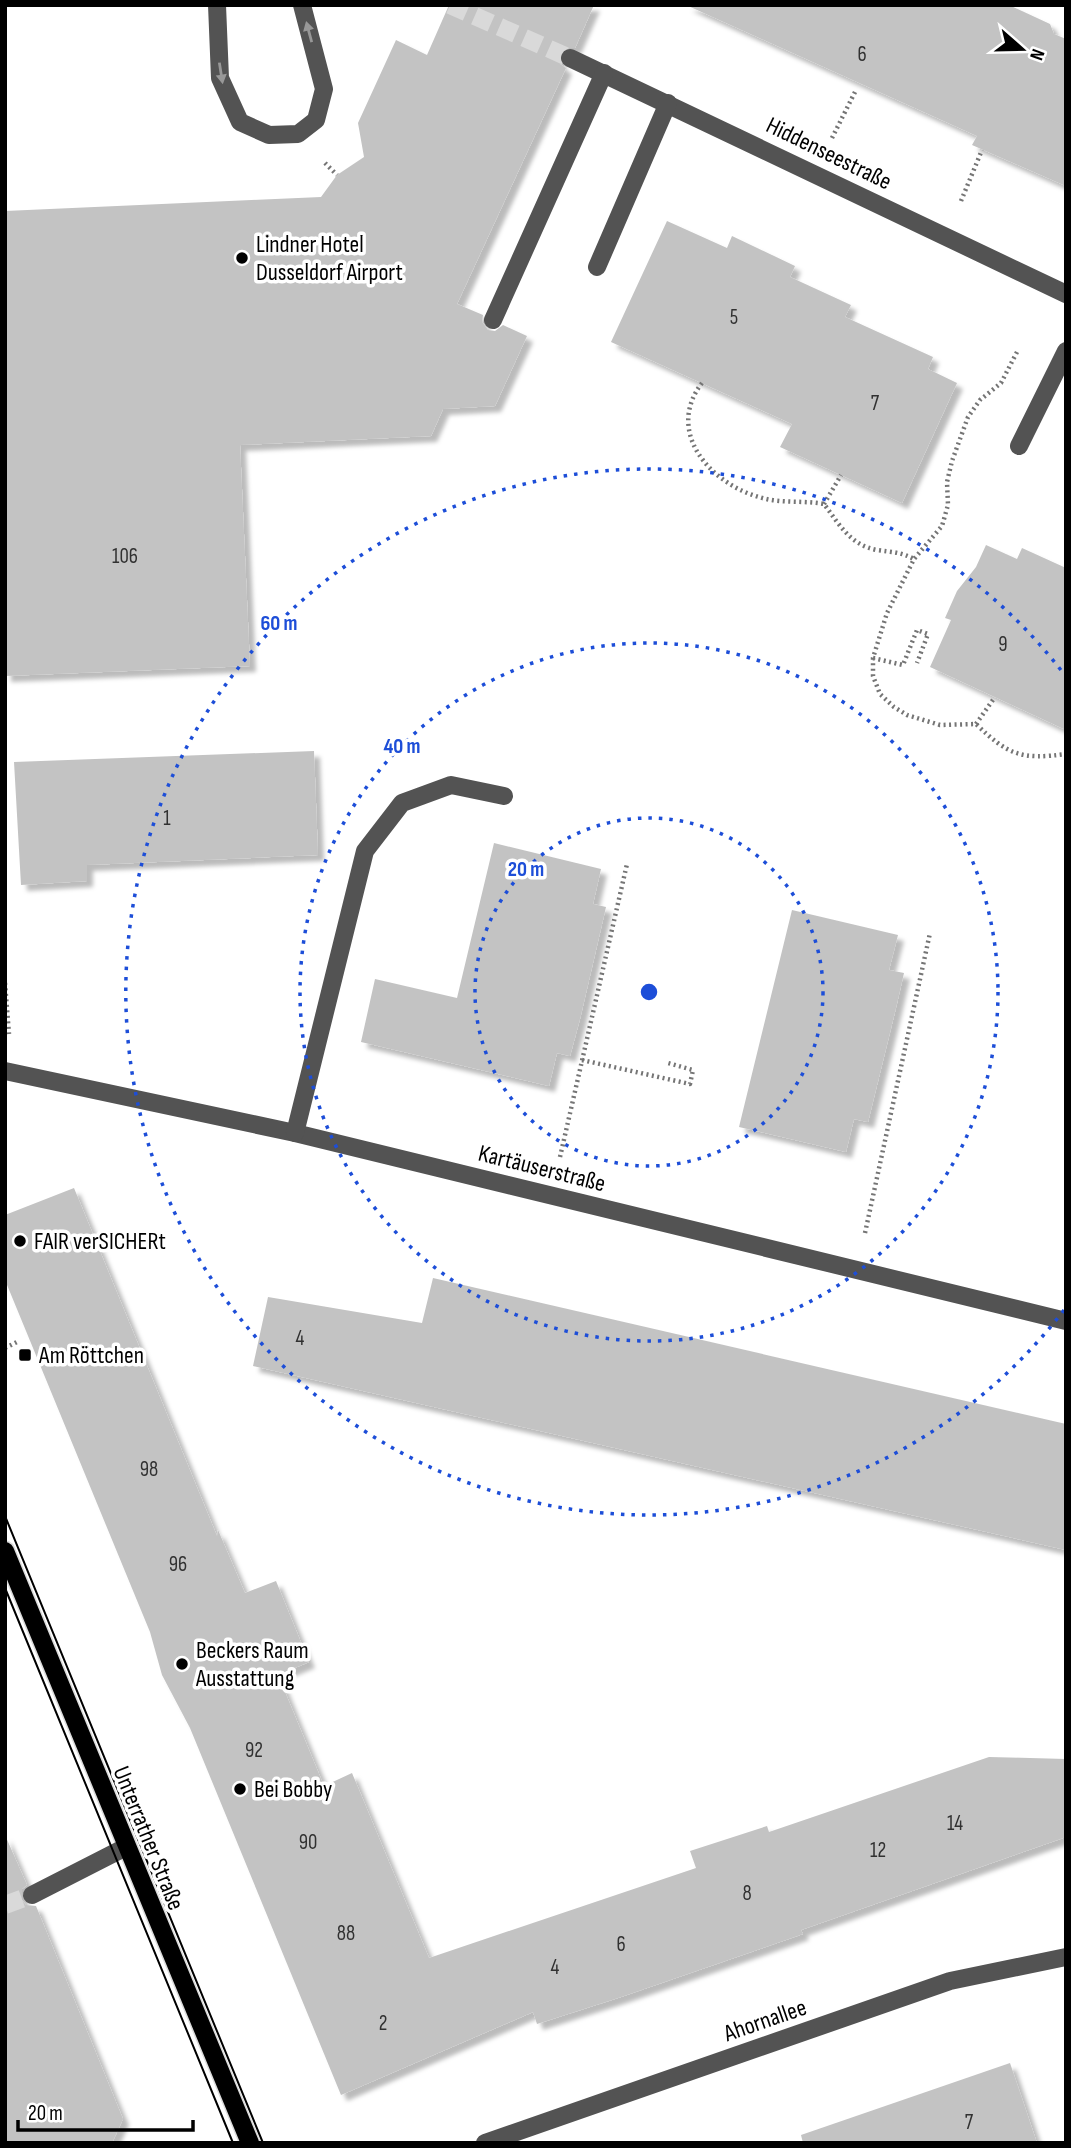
<svg xmlns="http://www.w3.org/2000/svg" width="1071" height="2148" viewBox="0 0 1071 2148" font-family="'Sofia Sans Condensed',sans-serif">
	<style>
		.building { fill: #c3c3c3; filter: url(#shadow) }
		.lines { fill: none; stroke-linecap: round; stroke-linejoin: round }
		.minor-tunnel { stroke: #d9d9d9; stroke-width: 18; stroke-dasharray: 18 9; stroke-linecap: butt }
		.major-casing { stroke: #dbdbdb; stroke-width: 21 }
		.path { stroke: #757575; stroke-width: 4.5; stroke-dasharray: 2 3.5; stroke-linecap: butt }
		.minor { stroke: #535353; stroke-width: 18 }
		.major { stroke: #000; stroke-width: 18 }
		.tram { stroke: #000; stroke-width: 2 }
		.oneway { fill: #989898 }
		.ring { fill: none; stroke: #1d4ed8; stroke-width: 3.5; stroke-dasharray: 3.5 7 }
		.poi-dot { fill: #000; stroke: #fff; stroke-width: 2.5 }
		.labels { text-anchor: middle; stroke-width: 7; stroke-linejoin: round; paint-order: stroke }
		.number-label { font-size: 21px; fill: #313131 }
		.street-label { font-size: 24px; fill: #000; stroke: #fff }
		.poi-label { font-size: 24px; fill: #000; stroke: #fff; text-anchor: start }
		.centre { fill: #1d4ed8; stroke: #fff; stroke-width: 3.5 }
		.ring-label { font-size: 21px; text-anchor: middle; font-weight: bold; fill: #1d4ed8; stroke: #fff; stroke-width: 7; stroke-linejoin: round; paint-order: stroke }
	</style>
	<defs>
		<filter id="shadow"><feDropShadow dx="6" dy="6" stdDeviation="2" flood-color="#0004"/></filter>
	</defs>
	<rect width="100%" height="100%" fill="#fff"/>
	<g class="building">
		<path d="M 449,5 L 594,5 L 575,48 L 564,48 L 560,54 L 560,64 L 566,68 L 457,304 L 483,315 L 482,322 L 488,330 L 495,331 L 503,325 L 527,336 L 495,406 L 443,409 L 431,436 L 240,445 L 250,666 L 5,676 L 5,211 L 321,197 L 337,175 L 364,157 L 358,123 L 396,40 L 427,55 Z"/>
		<path d="M 686,5 L 1009,5 L 1050,24 L 1054,34 L 1066,39 L 1066,186 L 972,145 L 977,136 Z"/>
		<path d="M 667,221 L 727,248 L 732,236 L 795,266 L 790,277 L 851,305 L 845,317 L 933,357 L 928,369 L 957,383 L 902,503 L 780,447 L 792,424 L 611,342 Z"/>
		<path d="M 986,545 L 1017,559 L 1022,548 L 1066,568 L 1066,730 L 930,667 L 951,620 L 945,618 L 957,591 L 976,567 Z"/>
		<path d="M 314,751 L 318,855 L 87,865 L 87,881 L 21,885 L 14,762 Z"/>
		<path d="M 494,843 L 601,869 L 593,904 L 606,907 L 580,1019 L 570,1056 L 557,1053 L 549,1086 L 361,1042 L 375,979 L 457,998 Z"/>
		<path d="M 792,910 L 898,935 L 889,970 L 904,973 L 895,1012 L 868,1122 L 854,1119 L 846,1152 L 739,1127 Z"/>
		<path d="M 74,1188 L 217,1536 L 218,1530 L 245,1593 L 276,1581 L 309,1662 L 278,1675 L 324,1786 L 352,1773 L 429,1958 L 696,1868 L 690,1851 L 767,1826 L 769,1832 L 989,1757 L 1066,1759 L 1066,1837 L 801,1930 L 803,1934 L 621,1997 L 537,2024 L 533,2012 L 341,2095 L 190,1728 L 162,1675 L 150,1632 L 5,1280 L 5,1215 Z"/>
		<path d="M 433,1278 L 1066,1424 L 1066,1550 L 253,1366 L 268,1297 L 422,1323 Z"/>
		<path d="M 5,1835 L 27,1885 L 22,1889 L 22,1900 L 26,1905 L 36,1906 L 123,2119 L 112,2143 L 5,2143 Z"/>
		<path d="M 1010,2063 L 1037,2143 L 803,2143 L 801,2135 Z"/>
	</g>
	<g class="lines">
		<g class="minor-tunnel">
			<path d="M 450,5 L 570,58"/>
			<path d="M 5,1905 L 32,1895"/>
		</g>
		<defs>
			<path id="major" d="M 5,1551 L 250,2143"/>
		</defs>
		<use href="#major" class="major-casing"/>
		<g class="path">
			<path d="M 832,138 L 855,92"/>
			<path d="M 325,163 L 337,175"/>
			<path d="M 961,201 L 982,150"/>
			<path d="M 1017,352 L 1001,383 L 980,400 L 968,417 L 952,461 L 947,482 L 948,505 L 942,526 L 914,559 L 887,613 L 873,658 L 873,676 L 880,694 L 894,707 L 907,715 L 940,725 L 976,724 C 1008,755 1021,760 1066,754"/>
			<path d="M 702,383 C 665,431 709,483 759,497 C 780,504 802,500 824,504 C 839,524 850,545 877,550 C 891,552 901,552 914,559"/>
			<path d="M 824,504 L 841,475"/>
			<path d="M 873,658 L 903,665 L 917,630 L 928,634 L 917,663"/>
			<path d="M 976,724 L 995,697"/>
			<path d="M 5,983 L 9,1034"/>
			<path d="M 582,1060 L 690,1084 L 693,1070 L 668,1063"/>
			<path d="M 560,1157 L 627,864"/>
			<path d="M 865,1233 L 930,933"/>
			<path d="M 5,1348 L 19,1341"/>
		</g>
		<g class="minor">
			<path d="M 217,5 L 220,78 L 240,122 L 269,135 L 298,134 L 316,120 L 324,89 L 302,5"/>
			<path d="M 570,58 L 1066,294"/>
			<path d="M 597,267 L 668,103"/>
			<path d="M 493,320 L 604,73"/>
			<path d="M 1019,446 L 1066,351"/>
			<path d="M 5,1071 L 295,1133 L 1066,1321"/>
			<path d="M 295,1133 L 365,851 L 402,803 L 451,785 L 504,796"/>
			<path d="M 32,1895 L 126,1847"/>
			<path d="M 485,2143 L 950,1981 L 1066,1957"/>
		</g>
		<use href="#major" class="major"/>
		<g class="tram">
			<path d="M 5,1516 L 263,2143"/>
			<path d="M 5,1588 L 233,2143"/>
		</g>
	</g>
	<defs><path id="oneway-solid" d="M-6-.8H1V-3.2L6.5 0L1 3.2V.8H-6Z" transform="scale(1.75)"/></defs>
	<g class="oneway">
		<use href="#oneway-solid" transform="translate(309 32) rotate(-105)"/>
		<use href="#oneway-solid" transform="translate(221 73) rotate(81)"/>
	</g>
	<g class="ring">
		<circle cx="649" cy="992" r="174"/>
		<circle cx="649" cy="992" r="349"/>
		<path d="M1064 1310A523 523 0 1 1 1064 674"/>
	</g>
	<g class="poi-dot">
		<circle cx="242" cy="258" r="7"/>
		<circle cx="20" cy="1241" r="7"/>
		<rect x="18" y="1348" width="14" height="14" rx="3.5"/>
		<circle cx="182" cy="1664" r="7"/>
		<circle cx="240" cy="1789" r="7"/>
	</g>
	<g class="labels">
		<g class="number-label">
			<text x="862" y="61">6</text>
			<text x="734" y="324">5</text>
			<text x="875" y="410">7</text>
			<text x="125" y="563">106</text>
			<text x="1003" y="651">9</text>
			<text x="167" y="825">1</text>
			<text x="300" y="1345">4</text>
			<text x="149" y="1476">98</text>
			<text x="178" y="1571">96</text>
			<text x="254" y="1757">92</text>
			<text x="955" y="1830">14</text>
			<text x="308" y="1849">90</text>
			<text x="878" y="1857">12</text>
			<text x="747" y="1900">8</text>
			<text x="346" y="1940">88</text>
			<text x="621" y="1951">6</text>
			<text x="555" y="1974">4</text>
			<text x="383" y="2030">2</text>
			<text x="969" y="2129">7</text>
		</g>
		<g class="street-label">
			<text transform="translate(829 153) rotate(26)" y="8">Hiddenseestraße</text>
			<text transform="translate(542 1168) rotate(14)" y="8">Kartäuserstraße</text>
			<text transform="translate(149 1838) rotate(68)" y="8">Unterrather Straße</text>
			<text transform="translate(765 2020) rotate(-19)" y="8">Ahornallee</text>
		</g>
		<g class="poi-label">
			<text x="256" y="252">Lindner Hotel<tspan x="256" dy="28">Dusseldorf Airport</tspan></text>
			<text x="34" y="1249">FAIR verSICHERt</text>
			<text x="39" y="1363">Am Röttchen</text>
			<text x="196" y="1658">Beckers Raum<tspan x="196" dy="28">Ausstattung</tspan></text>
			<text x="254" y="1797">Bei Bobby</text>
		</g>
	</g>
	<circle cx="649" cy="992" r="10" class="centre"/>
	<g class="ring-label">
		<text x="279" y="630">60 m</text>
		<text x="402" y="753">40 m</text>
		<text x="526" y="876">20 m</text>
	</g>
	<rect width="1071" height="2148" fill="none" stroke="#000000" stroke-width="14"/>
	<g transform="translate(1022 49) rotate(110)" stroke="#ffffff" stroke-width="5" paint-order="stroke">
	<path d="M0-5L12 26L0 18L-12 26Z" fill="#000000"/>
	<text y="-10" font-size="19" font-weight="bold" text-anchor="middle" fill="#000000">N</text>
	</g>
	<path d="M18 2120v10h175v-10" fill="none" stroke="#000000" stroke-width="3.5"/>
	<text x="28" y="2120" font-size="21" fill="#000000" stroke="#ffffff" stroke-width="5" paint-order="stroke">20 m</text>
</svg>
